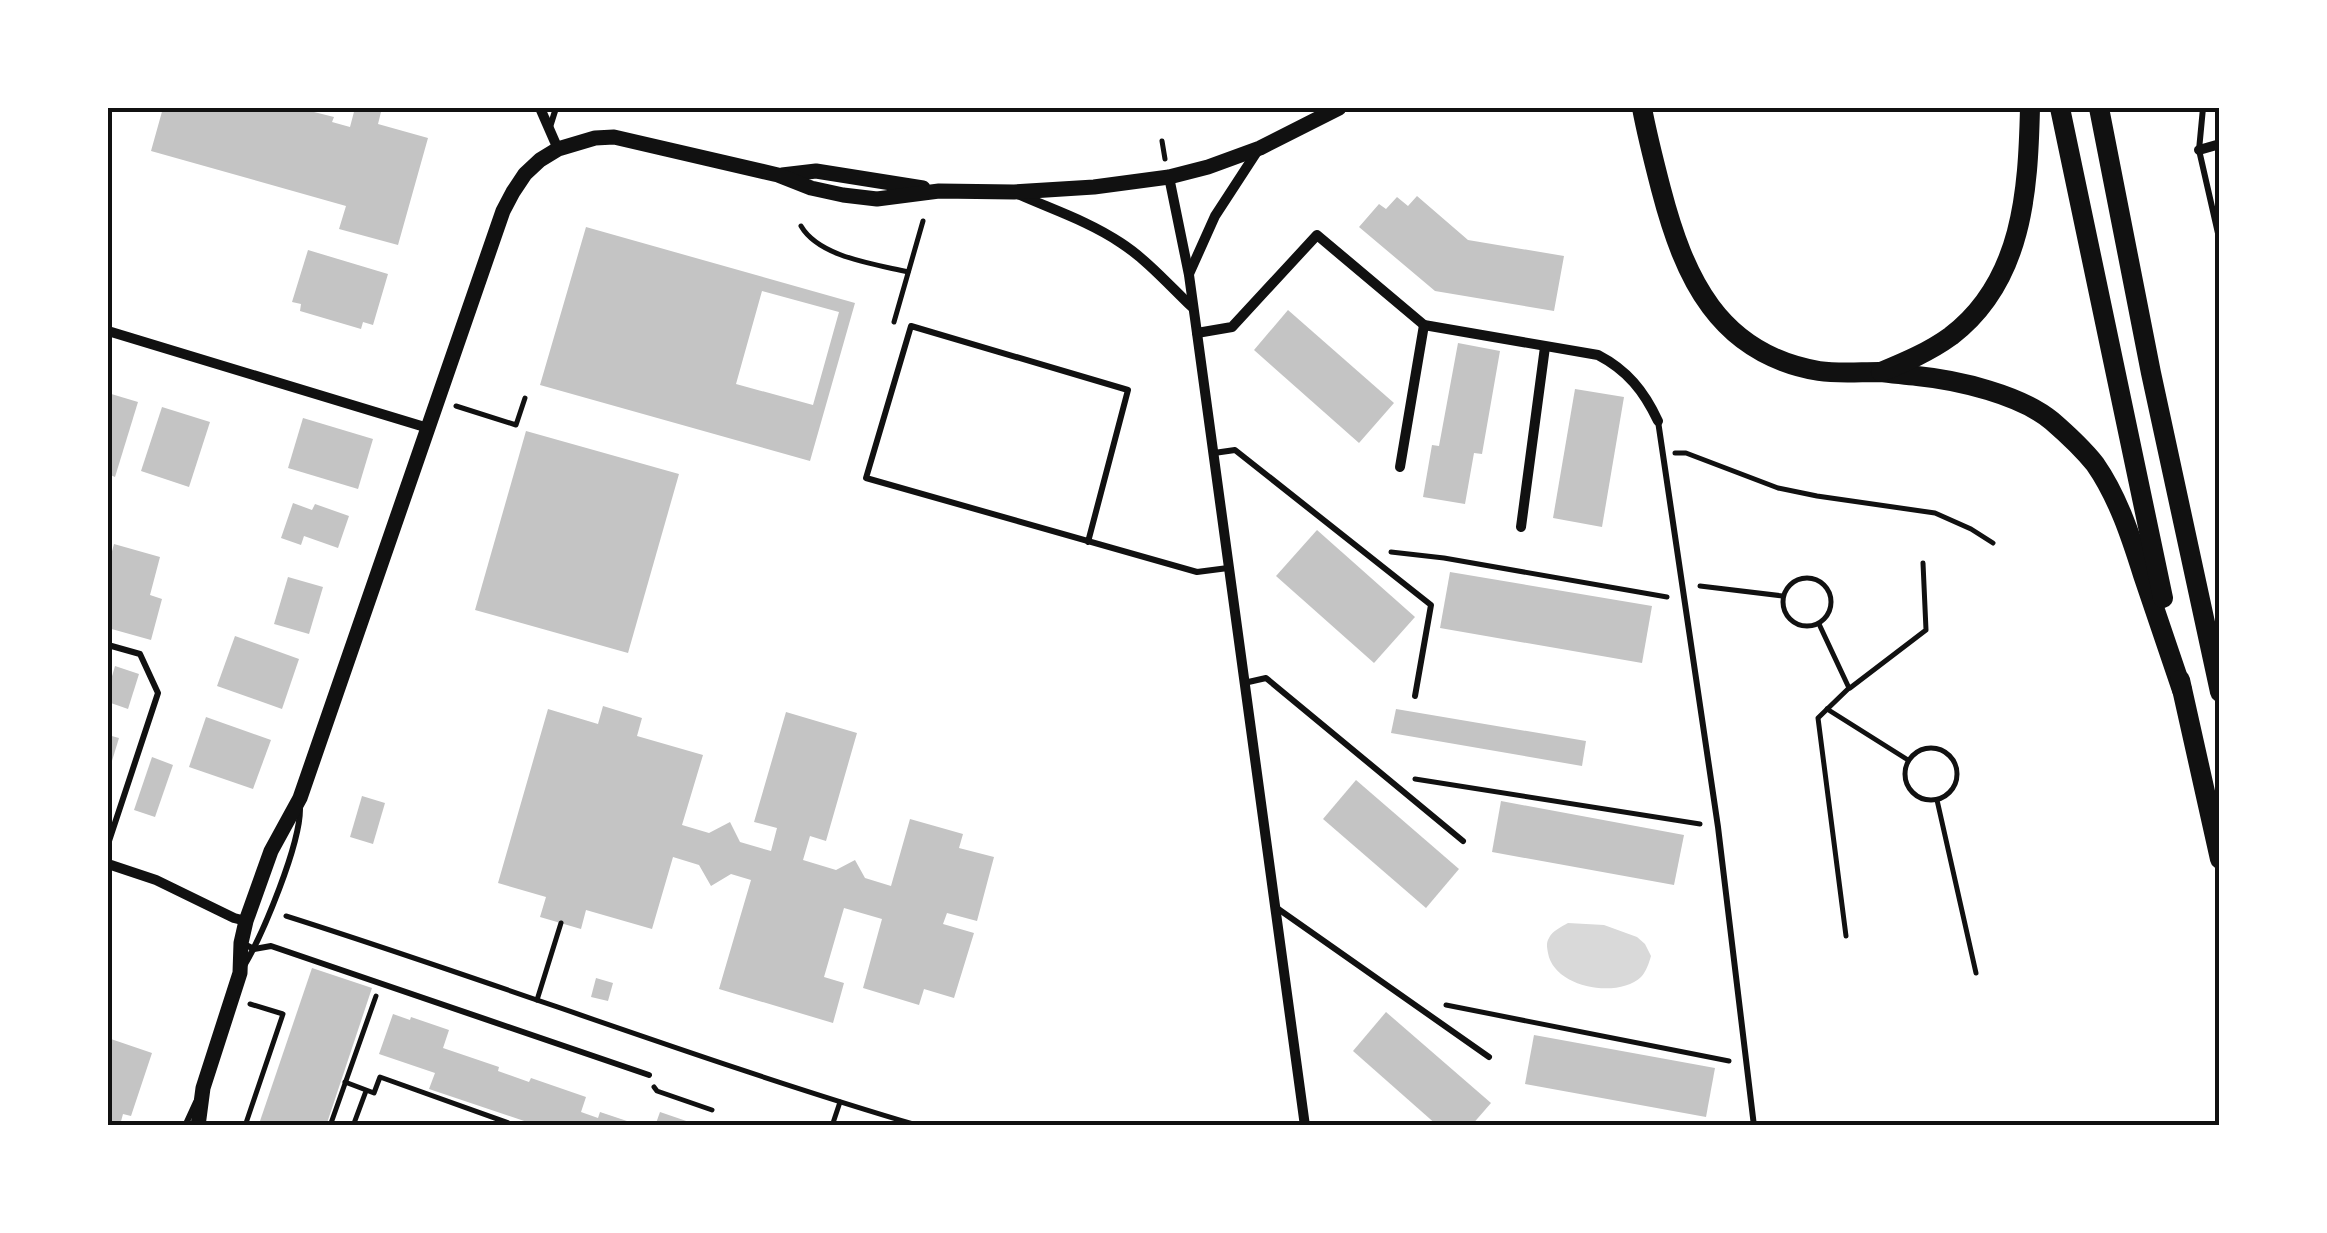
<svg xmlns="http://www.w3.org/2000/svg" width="2327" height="1233" viewBox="0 0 2327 1233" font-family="Manrope,sans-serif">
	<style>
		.water { fill: #d9d9d9 }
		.building { fill: #c4c4c4; fill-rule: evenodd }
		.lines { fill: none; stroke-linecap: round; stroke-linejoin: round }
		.path { stroke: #111; stroke-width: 5 }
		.service { stroke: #111; stroke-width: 6 }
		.minor { stroke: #111; stroke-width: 10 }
		.tertiary { stroke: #111; stroke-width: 15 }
		.trunk { stroke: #111; stroke-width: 20 }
		.neatline { fill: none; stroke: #111; stroke-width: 4 }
	</style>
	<rect width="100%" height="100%" fill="#fff"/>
	<path class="water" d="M 1568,923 L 1604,925 L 1637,937 L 1645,944 L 1651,956 C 1649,963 1646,972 1641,977 C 1618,999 1554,988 1548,953 C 1547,947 1546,943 1549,938 C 1552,931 1561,927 1568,923 Z"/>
	<g class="building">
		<path d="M 163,108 L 298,108 L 334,117 L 332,122 L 350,127 L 355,108 L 382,108 L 378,124 L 428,138 L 398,245 L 339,229 L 346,206 L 151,151 Z"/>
		<path d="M 1417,196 L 1468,240 L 1564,256 L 1554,311 L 1435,291 L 1359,227 L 1379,204 L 1386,209 L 1397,197 L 1408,206 Z"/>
		<path d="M 586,227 L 855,303 L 810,461 L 540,385 ZM 762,291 L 839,312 L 813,405 L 736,384 Z"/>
		<path d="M 308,250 L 388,274 L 373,325 L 363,322 L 361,329 L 300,311 L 301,304 L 292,302 Z"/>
		<path d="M 1288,310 L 1394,403 L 1359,443 L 1254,350 Z"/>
		<path d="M 1458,343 L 1500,351 L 1482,454 L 1474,453 L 1465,504 L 1423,497 L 1432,445 L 1439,446 Z"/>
		<path d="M 1575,389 L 1624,397 L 1602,527 L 1553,518 Z"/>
		<path d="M 108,393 L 138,402 L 115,477 L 108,474 Z"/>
		<path d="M 162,407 L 210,422 L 189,487 L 141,471 Z"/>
		<path d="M 303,418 L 373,439 L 358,489 L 288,468 Z"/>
		<path d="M 526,431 L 679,474 L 628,653 L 475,610 Z"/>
		<path d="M 293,503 L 312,510 L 315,504 L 349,516 L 338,548 L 304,536 L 301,545 L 281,538 Z"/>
		<path d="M 1317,530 L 1415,617 L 1374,663 L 1276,576 Z"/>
		<path d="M 114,544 L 160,557 L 150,595 L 162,599 L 151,640 L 108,628 L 108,598 L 111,584 L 108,584 L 108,566 Z"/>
		<path d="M 1450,572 L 1652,606 L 1642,663 L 1440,628 Z"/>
		<path d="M 288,577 L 323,587 L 309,634 L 274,624 Z"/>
		<path d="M 235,636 L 299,659 L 282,709 L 217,686 Z"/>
		<path d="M 115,666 L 139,674 L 128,709 L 108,702 L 108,690 Z"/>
		<path d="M 603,706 L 642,718 L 637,736 L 703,755 L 682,825 L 709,833 L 730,822 L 740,842 L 771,851 L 777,828 L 754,822 L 786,712 L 857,733 L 826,841 L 810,836 L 803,860 L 836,870 L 855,860 L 865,878 L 891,886 L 910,819 L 963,834 L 959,848 L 994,857 L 977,921 L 947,913 L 943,924 L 974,933 L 954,998 L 924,989 L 919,1005 L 863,988 L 882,919 L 844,908 L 824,977 L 844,983 L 833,1023 L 719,989 L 751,880 L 731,874 L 711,886 L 699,865 L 673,857 L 652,929 L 586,910 L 581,929 L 540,917 L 546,897 L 498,883 L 548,709 L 598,724 Z"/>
		<path d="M 1396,709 L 1586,741 L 1582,766 L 1391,733 Z"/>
		<path d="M 206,717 L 271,740 L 253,789 L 189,767 Z"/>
		<path d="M 108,735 L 119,738 L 108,774 Z"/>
		<path d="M 152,757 L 173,765 L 155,817 L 134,810 Z"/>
		<path d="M 1356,780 L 1459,869 L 1426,908 L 1323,819 Z"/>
		<path d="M 362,796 L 385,803 L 373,844 L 350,837 Z"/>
		<path d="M 1501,801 L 1684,835 L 1674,885 L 1492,852 Z"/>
		<path d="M 312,968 L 372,988 L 326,1126 L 264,1126 L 259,1124 Z"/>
		<path d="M 596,978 L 613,983 L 608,1001 L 591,997 Z"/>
		<path d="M 1386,1012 L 1491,1103 L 1471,1126 L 1438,1126 L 1353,1051 Z"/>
		<path d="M 393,1014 L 410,1020 L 411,1017 L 449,1030 L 443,1048 L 499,1067 L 498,1071 L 515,1077 L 529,1082 L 531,1078 L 586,1097 L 581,1112 L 598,1118 L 600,1112 L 627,1121 L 626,1126 L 539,1126 L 429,1089 L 435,1073 L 379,1054 Z"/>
		<path d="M 1534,1035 L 1715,1068 L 1706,1117 L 1525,1084 Z"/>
		<path d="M 108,1038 L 152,1053 L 131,1116 L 123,1114 L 120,1125 L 108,1121 Z"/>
		<path d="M 660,1112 L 698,1125 L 698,1126 L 655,1126 Z"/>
	</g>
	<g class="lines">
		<g class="path">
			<path d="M 1162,141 L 1165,159"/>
			<path d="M 801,226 C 819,257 874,264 908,272"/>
			<path d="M 894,322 L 923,221"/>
			<path d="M 456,406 L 516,425 L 525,398"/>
			<path d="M 1675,453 L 1686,453 L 1778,488 L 1817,496 L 1935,513 L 1971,529 L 1993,543"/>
			<path d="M 1391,552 L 1444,558 L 1667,597"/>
			<circle cx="1807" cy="602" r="24"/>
			<path d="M 1700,586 L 1783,596"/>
			<path d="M 1819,624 L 1849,688 L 1818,718 L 1846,936"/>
			<path d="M 1850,688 L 1926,630 L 1923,563"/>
			<path d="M 1827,709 L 1908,760"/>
			<circle cx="1931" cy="774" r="26"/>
			<path d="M 1415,779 L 1700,824"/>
			<path d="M 1937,800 L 1976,973"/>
			<path d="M 286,916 C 498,983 706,1063 920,1126"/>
			<path d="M 537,1000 L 561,923"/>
			<path d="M 1446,1005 L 1729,1061"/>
			<path d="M 345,1082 L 374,1093 L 380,1077 L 517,1126"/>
			<path d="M 654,1087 L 657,1091 L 712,1110"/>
			<path d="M 245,1126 L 283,1014 L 250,1004"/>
			<path d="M 330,1126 L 376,996"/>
			<path d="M 353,1126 L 366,1091"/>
			<path d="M 832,1126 L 840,1102"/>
		</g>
		<g class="service">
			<path d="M 2203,108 L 2199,150 L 2220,242"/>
			<path d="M 550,127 L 556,108"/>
			<path d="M 1658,421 L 1718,827 L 1754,1126"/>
			<path d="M 1214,453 L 1235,450 L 1431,605 L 1415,696"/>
			<path d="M 1088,542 L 1128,390 L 911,326 L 866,478 L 1197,572 L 1228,568"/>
			<path d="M 108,645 L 140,654 L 158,693 L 108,844"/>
			<path d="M 1244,683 L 1266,678 L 1463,841"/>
			<path d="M 1274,906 L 1489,1057"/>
			<path d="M 242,943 L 254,949 L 271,946 L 649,1075"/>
			<path d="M 244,966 C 263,934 300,845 300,809"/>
			<path d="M 185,1126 L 196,1102"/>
		</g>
		<g class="minor">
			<path d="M 540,108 L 558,149"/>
			<path d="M 2199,150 L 2220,144"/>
			<path d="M 1169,177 L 1189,275 L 1197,333 L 1305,1126"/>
			<path d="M 1020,195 C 1054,210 1090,222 1121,243 C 1147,260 1169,285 1192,307"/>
			<path d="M 1189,274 L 1215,216 L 1258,150"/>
			<path d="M 108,331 L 428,428"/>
			<path d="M 1197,333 L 1232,327 L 1317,235 L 1424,325 L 1598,355 C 1627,370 1644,391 1658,421"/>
			<path d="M 1400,467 L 1424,325"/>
			<path d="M 1521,527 L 1545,347"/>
			<path d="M 108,864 L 156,880 L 234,918 L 246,921"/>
		</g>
		<g class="tertiary">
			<path d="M 782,175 L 816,171 L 923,188"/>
			<path d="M 198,1126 L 203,1088 L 240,973 L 241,943 L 246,921 L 271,851 L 300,798 L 503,211 L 513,192 L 525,174 L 540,160 L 558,149 L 595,138 L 614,137 L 778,175 L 811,188 L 843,195 L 877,199 L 939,191 L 1014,192 L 1094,187 L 1169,177 L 1208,167 L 1260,148 L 1339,108"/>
		</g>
		<g class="trunk">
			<path d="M 1642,108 C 1647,135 1654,162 1661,189 C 1684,277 1718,354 1819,371 C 1839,374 1859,372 1879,372 C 1892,373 1905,375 1917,376 C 1958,380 2021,395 2052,421 C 2067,434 2083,449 2095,464 C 2118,497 2131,537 2143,575 C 2156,613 2169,651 2182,690"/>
			<path d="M 2060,108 L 2163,598"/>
			<path d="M 2099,108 L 2151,373 L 2220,692"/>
			<path d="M 1881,372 C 1905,362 1929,352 1951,336 C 2023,281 2028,191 2030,108"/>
			<path d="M 2180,680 L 2220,859"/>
		</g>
	</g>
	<rect width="2327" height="1233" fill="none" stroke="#ffffff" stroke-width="220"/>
	<rect x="110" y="110" width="2107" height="1013" class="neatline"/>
</svg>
